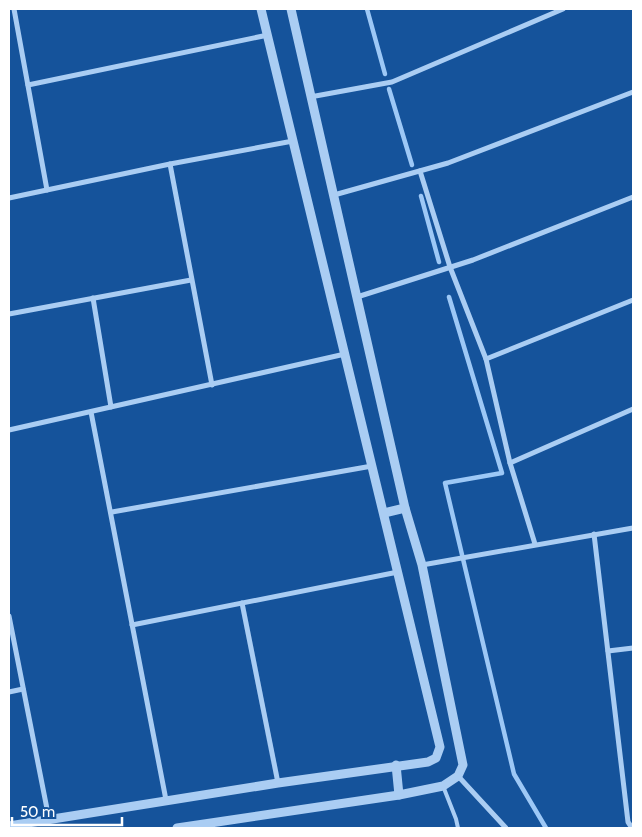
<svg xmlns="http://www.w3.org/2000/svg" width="642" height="837" viewBox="0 0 642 837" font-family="Cabin,sans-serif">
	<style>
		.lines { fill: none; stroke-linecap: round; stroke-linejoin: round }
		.stream { stroke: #9dc8f6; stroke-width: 4.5 }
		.service { stroke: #aacdf3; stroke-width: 4 }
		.minor { stroke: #aacdf3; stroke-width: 5 }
		.tertiary { stroke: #aacdf3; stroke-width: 9 }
	</style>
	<rect width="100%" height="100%" fill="#15539b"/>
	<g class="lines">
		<g class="stream">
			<path d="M 367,9 L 385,74"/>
			<path d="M 389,89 L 412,165"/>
			<path d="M 421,196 L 439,262"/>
			<path d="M 449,297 L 502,473 L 445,483 L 514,774 L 546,828"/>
		</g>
		<path class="service" d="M 443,786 L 456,819 L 458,828"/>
		<g class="minor">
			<path d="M 14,9 L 47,190"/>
			<path d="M 28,85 L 268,35"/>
			<path d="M 310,97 L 392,82 L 563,9"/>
			<path d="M 170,164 L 212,385"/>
			<path d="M 420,171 L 450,267 L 486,359 L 510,463 L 535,544"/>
			<path d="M 334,195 L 448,163 L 633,92"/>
			<path d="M 9,198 L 170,164 L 293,141"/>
			<path d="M 357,297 L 473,260 L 633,197"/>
			<path d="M 93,298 L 111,407"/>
			<path d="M 9,314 L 191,280"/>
			<path d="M 486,359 L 633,300"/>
			<path d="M 91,412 L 166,800"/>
			<path d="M 9,430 L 345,354"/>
			<path d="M 510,463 L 633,409"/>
			<path d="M 112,512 L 372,466"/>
			<path d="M 594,534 L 628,822 L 632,828"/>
			<path d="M 422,565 L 633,528"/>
			<path d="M 242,603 L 278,783"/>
			<path d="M 9,616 L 49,819"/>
			<path d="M 132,625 L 398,572"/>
			<path d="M 608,651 L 633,648"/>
			<path d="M 9,692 L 23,689"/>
			<path d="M 458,776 L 506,828"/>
		</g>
		<g class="tertiary">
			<path d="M 384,513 L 405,508"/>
			<path d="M 396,765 L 399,795"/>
			<path d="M 9,826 L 278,783 L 428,762 L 436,758 L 440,747 L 261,9"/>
			<path d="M 177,828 L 399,795 L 443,786 L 458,776 L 463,765 L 422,565 L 405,508 L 291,9"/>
		</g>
	</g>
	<rect width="642" height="837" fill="none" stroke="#ffffff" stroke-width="20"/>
	<path d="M12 817v8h110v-8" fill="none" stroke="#ffffff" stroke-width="2.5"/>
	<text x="20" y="817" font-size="15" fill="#ffffff" stroke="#15539b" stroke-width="4" paint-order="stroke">50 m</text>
</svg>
